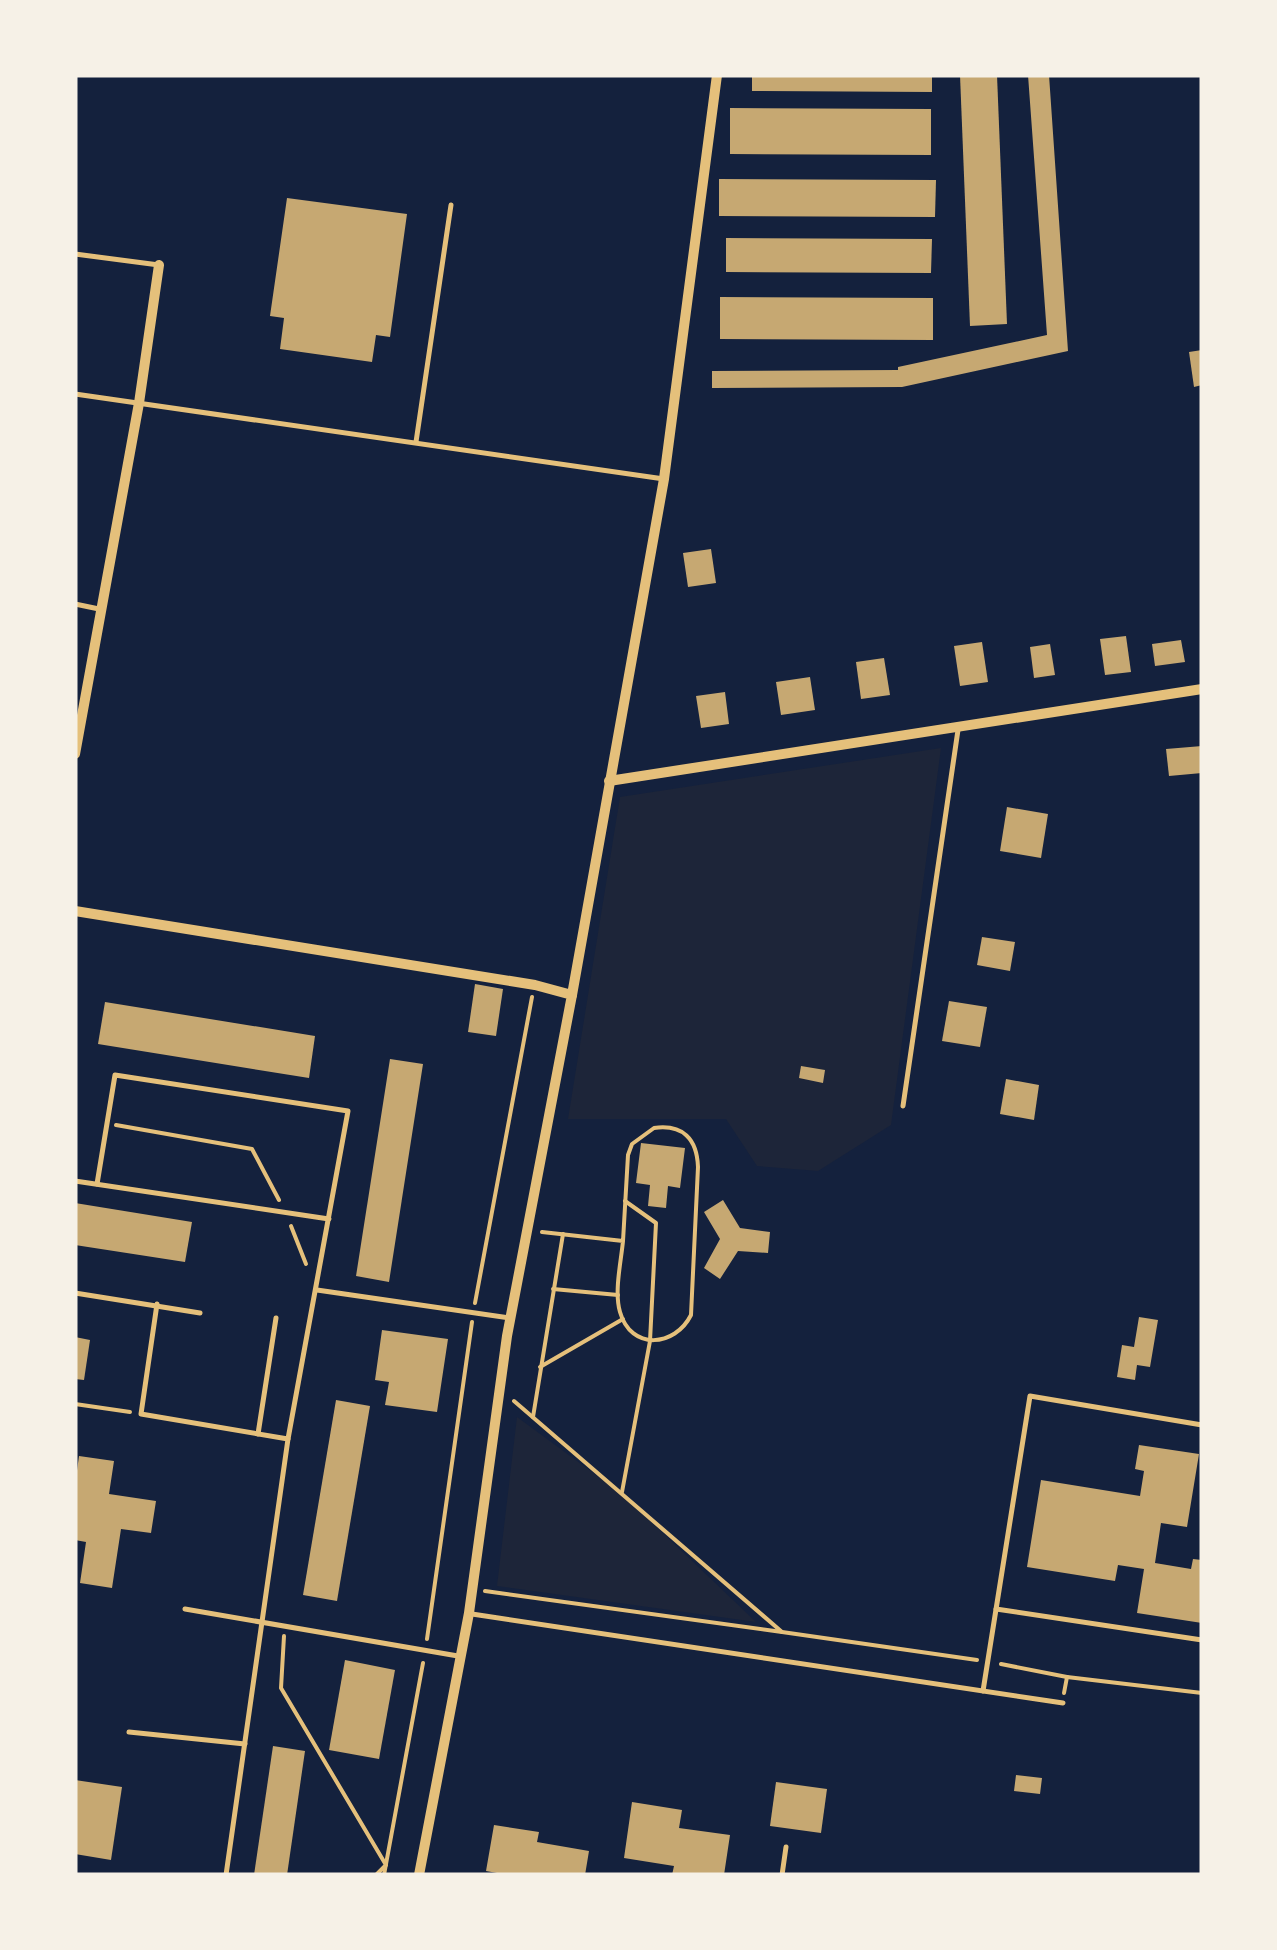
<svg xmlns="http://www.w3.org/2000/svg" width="1277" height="1950" viewBox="0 0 1277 1950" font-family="'Work Sans',sans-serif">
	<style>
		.green { fill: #1d2539 }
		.building { fill: #c6a872 }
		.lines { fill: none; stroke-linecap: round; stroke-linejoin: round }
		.path { stroke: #e5c07b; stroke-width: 4 }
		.service { stroke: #e5c07b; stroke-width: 5 }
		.minor { stroke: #e5c07b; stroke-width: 10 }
	</style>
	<rect width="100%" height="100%" fill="#14213d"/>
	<g class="green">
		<path d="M 941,748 L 891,1125 L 818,1171 L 757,1166 L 726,1119 L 568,1119 L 620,797 Z"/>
		<path d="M 517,1417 L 622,1494 L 756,1622 L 497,1586 Z"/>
	</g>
	<g class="building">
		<path d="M 752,75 L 932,75 L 932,92 L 752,91 Z"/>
		<path d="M 960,75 L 997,75 L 1007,324 L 970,326 Z"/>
		<path d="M 1028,75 L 1049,75 L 1068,351 L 902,387 L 712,388 L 712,371 L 898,370 L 898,367 L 1047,335 Z"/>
		<path d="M 730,108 L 931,109 L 931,155 L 730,154 Z"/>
		<path d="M 719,179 L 936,180 L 935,217 L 719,216 Z"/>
		<path d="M 287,198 L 407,214 L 390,337 L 376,335 L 372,362 L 280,349 L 284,318 L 270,316 Z"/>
		<path d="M 726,238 L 932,239 L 931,273 L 726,272 Z"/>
		<path d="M 720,297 L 933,298 L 933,340 L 720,339 Z"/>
		<path d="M 1202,350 L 1202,385 L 1194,387 L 1189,352 Z"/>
		<path d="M 711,549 L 716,583 L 688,587 L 683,553 Z"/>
		<path d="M 1126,636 L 1131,672 L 1105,675 L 1100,639 Z"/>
		<path d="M 1181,640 L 1185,662 L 1155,666 L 1152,644 Z"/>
		<path d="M 982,642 L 988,682 L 960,686 L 954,646 Z"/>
		<path d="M 1050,644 L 1055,675 L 1034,678 L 1030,647 Z"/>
		<path d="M 884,658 L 890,695 L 861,699 L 856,662 Z"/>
		<path d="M 810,677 L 815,710 L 781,715 L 776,682 Z"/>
		<path d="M 725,692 L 729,724 L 701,728 L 696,696 Z"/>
		<path d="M 1202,746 L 1202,773 L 1169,776 L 1166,749 Z"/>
		<path d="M 1007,807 L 1048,814 L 1041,858 L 1000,851 Z"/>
		<path d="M 982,937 L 1015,942 L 1010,971 L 977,965 Z"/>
		<path d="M 475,984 L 503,989 L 496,1036 L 468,1032 Z"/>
		<path d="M 949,1001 L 987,1007 L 980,1047 L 942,1041 Z"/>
		<path d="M 105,1002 L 315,1036 L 309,1078 L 98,1044 Z"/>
		<path d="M 390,1059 L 423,1064 L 389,1282 L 356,1276 Z"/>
		<path d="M 801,1066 L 825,1070 L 823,1083 L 799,1078 Z"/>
		<path d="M 1006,1079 L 1039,1085 L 1034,1120 L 1000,1114 Z"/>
		<path d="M 641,1143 L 685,1148 L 680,1188 L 668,1186 L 666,1208 L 648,1206 L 650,1185 L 636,1183 Z"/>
		<path d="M 723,1200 L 740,1228 L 770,1232 L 768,1253 L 738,1251 L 720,1279 L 704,1268 L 720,1239 L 704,1212 Z"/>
		<path d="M 75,1203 L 192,1222 L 185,1262 L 75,1245 Z"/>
		<path d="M 1139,1317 L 1158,1320 L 1150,1367 L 1137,1365 L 1135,1380 L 1117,1377 L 1122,1345 L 1134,1347 Z"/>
		<path d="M 382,1330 L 448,1339 L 437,1412 L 385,1405 L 389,1382 L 375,1380 Z"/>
		<path d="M 75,1337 L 90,1340 L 84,1380 L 75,1379 Z"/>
		<path d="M 336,1400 L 370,1406 L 337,1601 L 303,1595 Z"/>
		<path d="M 1139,1445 L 1199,1454 L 1187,1527 L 1161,1523 L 1155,1563 L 1191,1569 L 1193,1559 L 1202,1560 L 1202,1623 L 1137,1613 L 1144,1569 L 1118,1565 L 1115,1581 L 1027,1567 L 1041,1480 L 1140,1496 L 1144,1471 L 1135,1469 Z"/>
		<path d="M 79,1456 L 114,1461 L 109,1494 L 156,1501 L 151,1533 L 121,1529 L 112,1588 L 80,1583 L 86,1542 L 75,1540 L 75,1485 Z"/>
		<path d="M 345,1660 L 395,1670 L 379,1759 L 329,1750 Z"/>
		<path d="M 273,1746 L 305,1751 L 287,1875 L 254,1875 Z"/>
		<path d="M 1016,1775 L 1042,1778 L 1040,1794 L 1014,1791 Z"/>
		<path d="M 75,1780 L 122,1787 L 111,1860 L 75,1854 Z"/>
		<path d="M 776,1782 L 827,1789 L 821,1833 L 770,1826 Z"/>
		<path d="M 632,1802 L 682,1810 L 679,1828 L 730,1835 L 724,1875 L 672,1875 L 674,1866 L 624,1858 Z"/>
		<path d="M 494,1825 L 539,1832 L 537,1842 L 589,1851 L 585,1875 L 508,1875 L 486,1871 Z"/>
	</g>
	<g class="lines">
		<g class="path">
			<path d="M 116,1125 L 252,1149 L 279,1200"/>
			<path d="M 291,1226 L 306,1264"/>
			<path d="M 542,1232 L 623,1241 L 628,1155 L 632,1144 L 654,1128 C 683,1124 697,1139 698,1167 L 691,1315 C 675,1347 631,1351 620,1312 C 614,1292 621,1262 623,1241"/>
			<path d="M 553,1289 L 618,1295"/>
			<path d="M 475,1303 L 532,997"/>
			<path d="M 540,1367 L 623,1319"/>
			<path d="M 514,1401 L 782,1632 L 977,1660"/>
			<path d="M 75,1404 L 130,1412"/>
			<path d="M 533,1417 L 563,1234"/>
			<path d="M 622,1492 L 650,1341 L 656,1223 L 625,1201"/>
			<path d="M 485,1591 L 782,1632"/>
			<path d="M 284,1636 L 281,1688 L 386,1865 L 376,1875"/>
			<path d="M 427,1639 L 472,1322"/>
			<path d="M 1001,1664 L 1067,1677"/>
			<path d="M 1064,1693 L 1067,1677 L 1202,1693"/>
			<path d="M 384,1875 L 423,1663"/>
		</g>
		<g class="service">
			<path d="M 75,254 L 159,265"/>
			<path d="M 75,394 L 664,479"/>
			<path d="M 416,442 L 451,205"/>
			<path d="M 75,604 L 99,609"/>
			<path d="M 903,1106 L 958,730"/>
			<path d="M 75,1181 L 329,1219"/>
			<path d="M 97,1184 L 115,1075 L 348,1111 L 288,1439 L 226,1875"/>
			<path d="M 317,1290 L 510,1318"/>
			<path d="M 75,1293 L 200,1313"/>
			<path d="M 157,1304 L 141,1414 L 288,1439"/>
			<path d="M 258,1434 L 276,1318"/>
			<path d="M 185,1609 L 458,1656"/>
			<path d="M 996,1609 L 1202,1640"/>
			<path d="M 472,1614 L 1063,1703"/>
			<path d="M 983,1691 L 1030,1396 L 1202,1425"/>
			<path d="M 129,1732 L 245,1744"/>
			<path d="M 782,1875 L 786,1847"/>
		</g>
		<g class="minor">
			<path d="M 75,754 L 139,403 L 159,265"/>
			<path d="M 609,781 L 1202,689"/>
			<path d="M 75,911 L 535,985 L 572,995 L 507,1336 L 469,1613 L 419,1875"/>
			<path d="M 572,995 L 664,479 L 717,75"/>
		</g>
	</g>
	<rect width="1277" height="1950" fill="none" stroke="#f6f1e7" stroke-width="155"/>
</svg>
